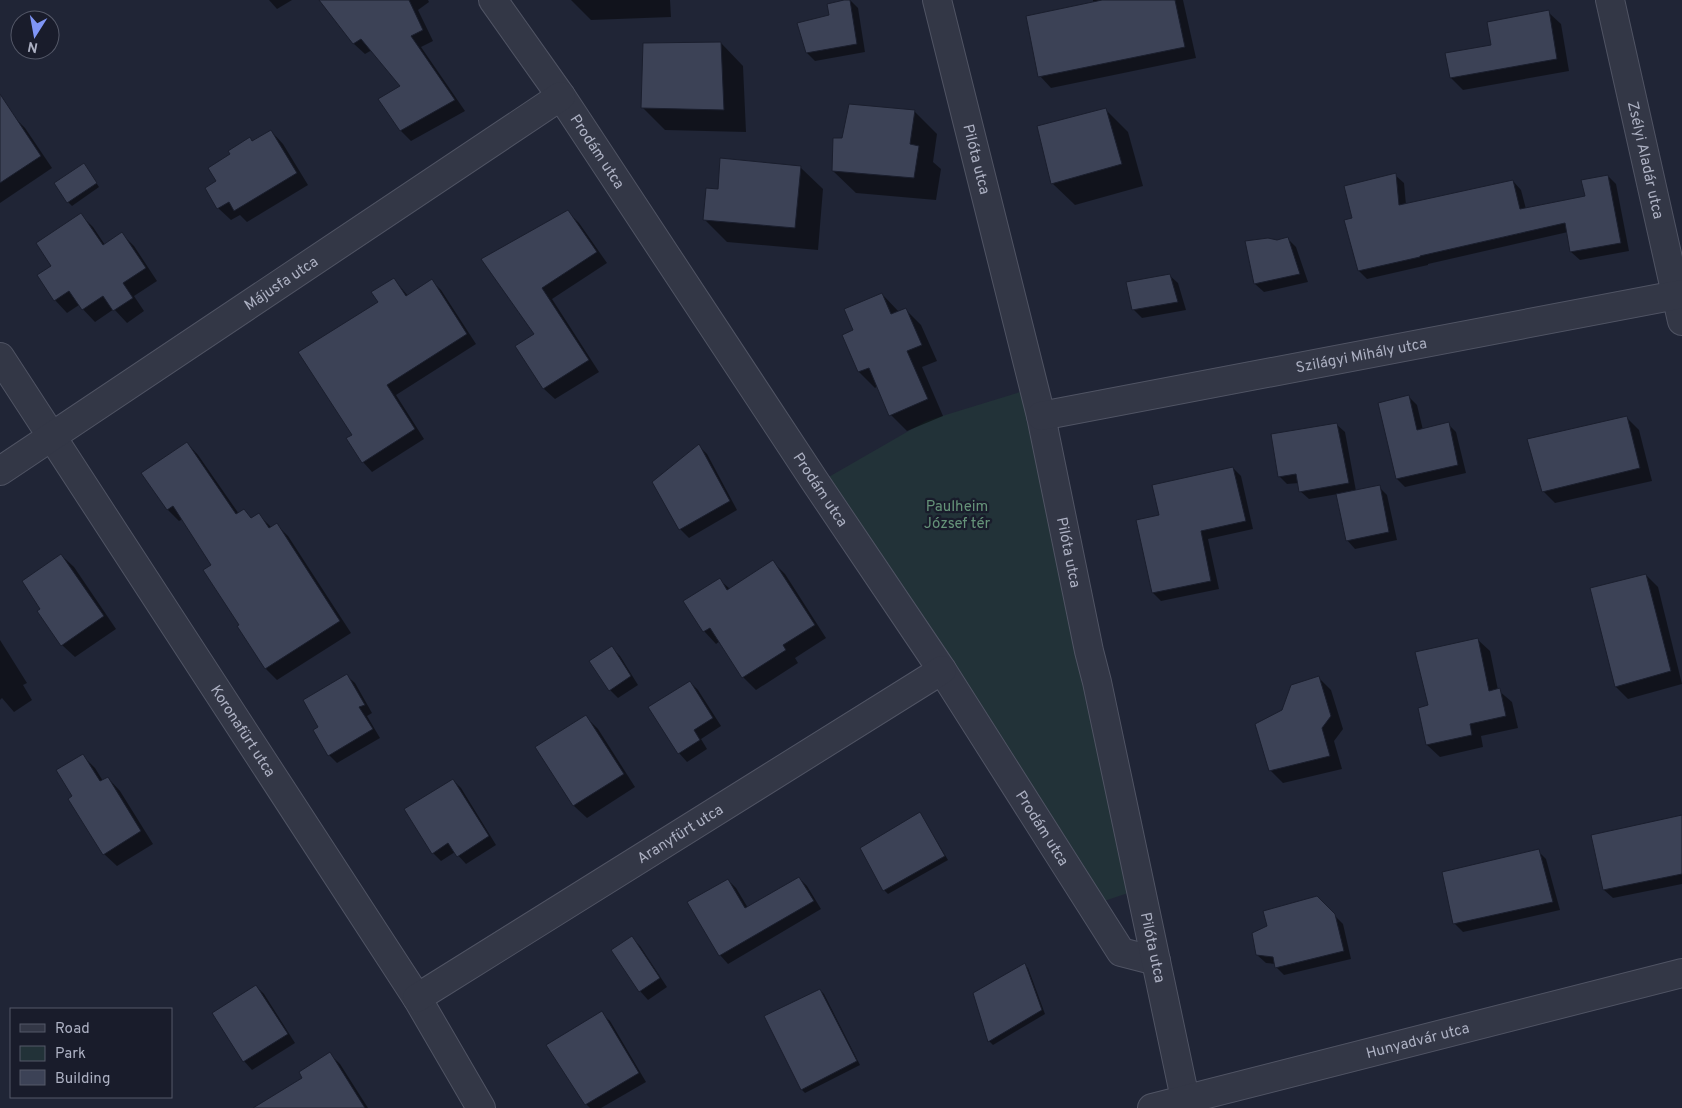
<svg xmlns="http://www.w3.org/2000/svg" width="1682" height="1108" viewBox="0 0 1682 1108" font-family="Overpass,sans-serif">
	<style>
		.green { fill: #223238 }
		.shadow { fill: #0007 }
		.building { fill: #3c4256; stroke: #1a1e2d }
		.lines { fill: none; stroke-linecap: round; stroke-linejoin: round }
		.street-casing { stroke: #505464; stroke-width: 30 }
		.street { stroke: #333746; stroke-width: 28 }
		.labels { text-anchor: middle; stroke-width: 4.5; stroke-linejoin: round; paint-order: stroke }
		.street-label { font-size: 15px; fill: #adb1c3; stroke: #191c2b }
		.park-label { font-size: 15px; fill: #659379; stroke: #191c2b }
	</style>
	<rect width="100%" height="100%" fill="#202536"/>
	<path class="green" d="M 1030,389 L 1134,891 L 1098,903 L 820,482 L 926,421 Z"/>
	<g class="shadow">
		<path d="M 269,0 L 292,0 L 277,9 Z"/>
		<path d="M 354,0 L 428,0 L 429,2 L 418,10 L 433,41 L 421,47 L 465,111 L 411,141 L 401,131 L 402,86 L 372,50 L 365,54 L 354,44 L 330,12 Z"/>
		<path d="M 571,0 L 670,0 L 671,17 L 591,20 Z"/>
		<path d="M 850,0 L 858,8 L 865,52 L 815,61 L 807,53 L 830,16 Z"/>
		<path d="M 1093,0 L 1183,0 L 1196,58 L 1051,88 L 1040,76 L 1093,3 Z"/>
		<path d="M 1548,12 L 1561,24 L 1569,71 L 1463,90 L 1451,78 L 1492,46 Z"/>
		<path d="M 721,43 L 743,66 L 746,132 L 665,130 L 642,107 Z"/>
		<path d="M 1106,110 L 1128,132 L 1143,186 L 1075,205 L 1052,183 Z"/>
		<path d="M 914,111 L 937,134 L 933,162 L 941,169 L 936,200 L 856,193 L 833,171 L 843,139 Z"/>
		<path d="M 13,116 L 25,128 L 52,168 L 0,203 L 0,125 Z"/>
		<path d="M 271,131 L 283,144 L 308,185 L 247,222 L 240,215 L 231,220 L 218,208 L 218,182 L 250,139 L 253,142 Z"/>
		<path d="M 800,167 L 823,189 L 818,250 L 727,242 L 704,219 L 719,190 Z"/>
		<path d="M 87,169 L 99,187 L 72,206 L 68,202 Z"/>
		<path d="M 1395,175 L 1404,183 L 1406,205 L 1513,181 L 1521,190 L 1526,209 L 1586,197 L 1608,176 L 1616,184 L 1629,251 L 1580,260 L 1571,252 L 1568,232 L 1428,264 L 1428,265 L 1367,279 L 1359,271 L 1353,218 Z"/>
		<path d="M 568,212 L 579,223 L 607,263 L 552,299 L 599,372 L 555,399 L 544,389 L 517,346 L 536,334 L 483,260 Z"/>
		<path d="M 81,215 L 93,227 L 105,245 L 122,234 L 134,246 L 157,281 L 134,296 L 144,311 L 127,323 L 114,309 L 95,322 L 79,305 L 67,313 L 55,300 L 38,276 L 53,266 Z"/>
		<path d="M 1287,238 L 1296,247 L 1308,282 L 1264,292 L 1255,284 L 1246,242 L 1277,241 Z"/>
		<path d="M 1169,275 L 1178,283 L 1186,310 L 1142,318 L 1134,310 Z"/>
		<path d="M 394,279 L 408,296 L 431,280 L 441,290 L 476,344 L 396,395 L 424,439 L 372,472 L 363,462 L 353,435 L 379,302 Z"/>
		<path d="M 882,294 L 899,312 L 905,309 L 921,325 L 937,361 L 922,367 L 943,416 L 907,431 L 891,415 L 878,386 L 875,388 L 859,372 L 854,331 Z"/>
		<path d="M 1409,397 L 1417,405 L 1423,430 L 1448,424 L 1456,432 L 1466,473 L 1405,487 L 1397,479 Z"/>
		<path d="M 1627,418 L 1639,430 L 1652,481 L 1555,503 L 1543,491 Z"/>
		<path d="M 1336,424 L 1345,432 L 1356,491 L 1379,487 L 1387,495 L 1397,540 L 1355,549 L 1347,540 L 1338,494 L 1309,499 L 1300,491 L 1299,483 L 1287,484 L 1279,476 Z"/>
		<path d="M 187,443 L 198,455 L 239,514 L 244,510 L 252,519 L 258,514 L 272,528 L 277,525 L 288,536 L 351,633 L 277,680 L 266,669 L 239,626 L 240,625 L 213,565 L 183,519 L 179,521 L 168,510 L 143,474 Z"/>
		<path d="M 699,446 L 707,454 L 737,510 L 689,538 L 680,529 L 654,482 Z"/>
		<path d="M 1233,468 L 1241,476 L 1253,529 L 1208,539 L 1219,589 L 1161,601 L 1153,593 L 1160,516 Z"/>
		<path d="M 61,555 L 74,567 L 116,629 L 75,657 L 62,645 L 39,611 Z"/>
		<path d="M 773,562 L 785,574 L 826,638 L 795,658 L 798,663 L 756,690 L 743,677 L 720,641 L 716,644 L 704,631 L 720,580 L 730,589 Z"/>
		<path d="M 1646,575 L 1658,587 L 1682,684 L 1628,699 L 1616,687 Z"/>
		<path d="M 1477,639 L 1490,651 L 1498,690 L 1512,702 L 1518,728 L 1481,736 L 1483,747 L 1440,757 L 1427,745 L 1419,709 L 1429,706 Z"/>
		<path d="M 0,640 L 27,683 L 23,685 L 32,700 L 14,712 L 2,698 L 0,700 Z"/>
		<path d="M 612,648 L 620,656 L 638,685 L 618,698 L 610,690 Z"/>
		<path d="M 346,675 L 355,683 L 372,713 L 367,716 L 380,738 L 337,763 L 329,755 L 320,728 Z"/>
		<path d="M 1319,678 L 1331,690 L 1343,729 L 1334,741 L 1342,769 L 1283,783 L 1270,770 L 1284,711 Z"/>
		<path d="M 690,682 L 698,690 L 721,726 L 701,739 L 707,749 L 687,762 L 679,753 L 650,707 Z"/>
		<path d="M 586,717 L 598,729 L 635,787 L 587,818 L 574,806 L 537,748 Z"/>
		<path d="M 82,755 L 95,768 L 103,781 L 108,778 L 120,791 L 153,844 L 117,866 L 104,854 L 74,797 Z"/>
		<path d="M 453,780 L 461,788 L 496,845 L 466,864 L 455,852 L 441,861 L 433,853 Z"/>
		<path d="M 920,814 L 923,818 L 948,860 L 888,894 L 884,890 L 861,849 Z"/>
		<path d="M 1682,816 L 1682,884 L 1613,898 L 1604,890 Z"/>
		<path d="M 1538,851 L 1546,859 L 1560,910 L 1463,932 L 1455,924 L 1444,873 Z"/>
		<path d="M 799,878 L 807,886 L 821,909 L 728,964 L 720,955 L 728,880 L 736,888 L 748,908 Z"/>
		<path d="M 1317,898 L 1343,924 L 1351,959 L 1284,975 L 1276,967 L 1276,964 L 1266,963 L 1257,955 Z"/>
		<path d="M 632,938 L 640,946 L 667,987 L 648,1000 L 640,991 L 613,950 Z"/>
		<path d="M 1024,965 L 1028,968 L 1045,1014 L 993,1045 L 989,1041 L 974,994 Z"/>
		<path d="M 256,986 L 264,994 L 295,1043 L 252,1070 L 244,1061 L 214,1013 Z"/>
		<path d="M 820,990 L 824,994 L 860,1065 L 805,1093 L 802,1090 Z"/>
		<path d="M 601,1013 L 610,1021 L 646,1082 L 601,1108 L 590,1108 L 586,1104 Z"/>
		<path d="M 330,1054 L 340,1064 L 368,1108 L 265,1108 L 304,1078 Z"/>
	</g>
	<g class="building">
		<path d="M 319,0 L 409,0 L 423,30 L 411,36 L 455,100 L 400,131 L 378,99 L 400,86 L 361,39 L 353,44 Z"/>
		<path d="M 844,0 L 850,0 L 857,44 L 806,53 L 797,23 L 829,15 L 827,4 Z"/>
		<path d="M 1102,0 L 1175,0 L 1185,47 L 1038,77 L 1026,16 Z"/>
		<path d="M 1549,10 L 1557,59 L 1450,78 L 1445,53 L 1491,45 L 1487,22 Z"/>
		<path d="M 721,42 L 724,110 L 641,108 L 643,43 Z"/>
		<path d="M 0,94 L 41,156 L 0,183 Z"/>
		<path d="M 849,104 L 915,110 L 910,144 L 919,146 L 914,178 L 832,171 L 833,138 L 842,138 Z"/>
		<path d="M 1106,108 L 1122,164 L 1051,184 L 1037,126 Z"/>
		<path d="M 271,130 L 297,173 L 234,211 L 229,202 L 217,209 L 205,188 L 216,181 L 208,168 L 230,154 L 228,151 L 250,137 L 252,141 Z"/>
		<path d="M 720,158 L 801,166 L 795,228 L 703,220 L 706,188 L 718,189 Z"/>
		<path d="M 84,163 L 97,183 L 67,203 L 54,183 Z"/>
		<path d="M 1396,173 L 1399,205 L 1513,180 L 1520,209 L 1585,196 L 1581,180 L 1608,175 L 1621,243 L 1570,252 L 1565,223 L 1420,256 L 1420,257 L 1358,271 L 1344,220 L 1352,218 L 1344,186 Z"/>
		<path d="M 568,210 L 597,252 L 542,288 L 589,360 L 543,389 L 515,346 L 534,334 L 481,259 Z"/>
		<path d="M 81,213 L 103,245 L 122,232 L 146,268 L 123,283 L 133,298 L 113,311 L 103,296 L 82,310 L 69,291 L 54,301 L 37,275 L 51,266 L 36,243 Z"/>
		<path d="M 1288,237 L 1300,274 L 1254,284 L 1245,241 L 1268,238 L 1277,240 Z"/>
		<path d="M 1170,274 L 1178,302 L 1132,310 L 1126,282 Z"/>
		<path d="M 394,278 L 406,296 L 432,279 L 467,334 L 387,385 L 415,429 L 362,463 L 346,438 L 352,435 L 298,352 L 378,302 L 371,292 Z"/>
		<path d="M 882,293 L 891,314 L 906,308 L 922,345 L 907,351 L 928,399 L 889,416 L 869,368 L 858,372 L 842,335 L 853,330 L 844,309 Z"/>
		<path d="M 1409,395 L 1417,430 L 1449,422 L 1458,465 L 1396,479 L 1378,403 Z"/>
		<path d="M 1627,416 L 1640,468 L 1542,492 L 1527,439 Z"/>
		<path d="M 1337,423 L 1349,483 L 1299,492 L 1296,474 L 1278,477 L 1271,434 Z"/>
		<path d="M 187,442 L 236,514 L 244,509 L 251,518 L 259,513 L 269,528 L 277,523 L 340,621 L 265,669 L 237,626 L 239,625 L 203,570 L 211,565 L 173,506 L 167,510 L 141,473 Z"/>
		<path d="M 699,444 L 730,501 L 679,530 L 652,482 Z"/>
		<path d="M 1233,467 L 1246,521 L 1201,531 L 1211,581 L 1152,593 L 1136,520 L 1159,515 L 1152,485 Z"/>
		<path d="M 1380,485 L 1389,532 L 1346,541 L 1336,494 Z"/>
		<path d="M 61,554 L 104,616 L 61,646 L 37,611 L 40,609 L 22,581 Z"/>
		<path d="M 773,560 L 815,625 L 783,645 L 786,650 L 742,678 L 710,628 L 703,632 L 683,601 L 720,578 L 727,590 Z"/>
		<path d="M 1646,574 L 1671,671 L 1615,687 L 1590,588 Z"/>
		<path d="M 1478,638 L 1489,691 L 1500,688 L 1506,716 L 1470,724 L 1472,735 L 1426,745 L 1418,708 L 1428,705 L 1415,652 Z"/>
		<path d="M 612,646 L 631,676 L 609,691 L 589,661 Z"/>
		<path d="M 347,674 L 365,705 L 359,707 L 373,729 L 328,756 L 313,730 L 318,727 L 303,700 Z"/>
		<path d="M 1319,676 L 1331,716 L 1322,728 L 1330,756 L 1269,771 L 1255,724 L 1282,710 L 1291,685 Z"/>
		<path d="M 690,681 L 713,718 L 694,730 L 700,740 L 678,754 L 648,707 Z"/>
		<path d="M 586,715 L 624,774 L 573,806 L 535,747 Z"/>
		<path d="M 83,754 L 100,781 L 108,777 L 141,831 L 103,855 L 68,799 L 72,796 L 56,770 Z"/>
		<path d="M 453,779 L 489,836 L 457,857 L 448,843 L 432,854 L 404,809 Z"/>
		<path d="M 920,812 L 945,856 L 883,891 L 860,848 Z"/>
		<path d="M 1682,815 L 1682,874 L 1603,890 L 1591,835 Z"/>
		<path d="M 1539,849 L 1553,902 L 1453,924 L 1442,872 Z"/>
		<path d="M 799,877 L 814,901 L 719,956 L 687,902 L 728,879 L 745,908 Z"/>
		<path d="M 1317,896 L 1335,914 L 1344,951 L 1275,968 L 1273,957 L 1256,955 L 1252,933 L 1267,926 L 1263,911 Z"/>
		<path d="M 632,936 L 660,978 L 639,992 L 611,950 Z"/>
		<path d="M 1025,963 L 1042,1010 L 988,1042 L 973,993 Z"/>
		<path d="M 256,985 L 288,1034 L 243,1062 L 212,1013 Z"/>
		<path d="M 820,989 L 857,1061 L 801,1090 L 764,1016 Z"/>
		<path d="M 602,1011 L 639,1073 L 585,1105 L 546,1045 Z"/>
		<path d="M 330,1052 L 365,1108 L 253,1108 L 302,1078 L 299,1072 Z"/>
	</g>
	<g class="lines">
		<defs>
			<g id="street">
				<path id="s1" d="M 493,0 L 561,96 L 814,480 L 942,670 L 1121,952 L 1156,961"/>
				<path id="s2" d="M 937,0 L 1041,416 L 1089,651 L 1097,682 L 1187,1108"/>
				<path id="s3" d="M 1610,0 L 1682,321"/>
				<path id="s4" d="M 0,357 L 417,998 L 481,1108"/>
				<path id="s5" d="M 1041,416 L 1682,294"/>
				<path id="s6" d="M 0,471 L 561,96"/>
				<path id="s7" d="M 417,998 L 942,670"/>
				<path id="s8" d="M 1152,1108 L 1682,973"/>
			</g>
		</defs>
		<use href="#street" class="street-casing"/>
		<use href="#street" class="street"/>
	</g>
	<g class="labels">
		<g class="street-label">
			<text dy="5" stroke="none"><textPath href="#s1" startOffset="184">Prodám utca</textPath></text>
			<text dy="5" stroke="none"><textPath href="#s2" startOffset="164">Pilóta utca</textPath></text>
			<text dy="5" stroke="none"><textPath href="#s3" startOffset="164">Zsélyi Aladár utca</textPath></text>
			<text dy="5" stroke="none"><textPath href="#s6" startOffset="338">Májusfa utca</textPath></text>
			<text dy="5" stroke="none"><textPath href="#s5" startOffset="326">Szilágyi Mihály utca</textPath></text>
			<text dy="5" stroke="none"><textPath href="#s1" startOffset="589">Prodám utca</textPath></text>
			<text dy="5" stroke="none"><textPath href="#s2" startOffset="568">Pilóta utca</textPath></text>
			<text dy="5" stroke="none"><textPath href="#s4" startOffset="446">Koronafürt utca</textPath></text>
			<text dy="5" stroke="none"><textPath href="#s1" startOffset="994">Prodám utca</textPath></text>
			<text dy="5" stroke="none"><textPath href="#s7" startOffset="310">Aranyfürt utca</textPath></text>
			<text dy="5" stroke="none"><textPath href="#s2" startOffset="972">Pilóta utca</textPath></text>
			<text dy="5" stroke="none"><textPath href="#s8" startOffset="274">Hunyadvár utca</textPath></text>
		</g>
		<g class="park-label">
			<text x="957" y="511">Paulheim<tspan x="957" dy="17">József tér</tspan></text>
		</g>
	</g>
	<rect x="10" y="1008" width="162" height="90" fill="#191c2b" stroke="#545868"/>
	<rect x="20" y="1024" width="25" height="8" fill="#333746" stroke="#545868"/>
	<text x="55" y="1033" font-size="15" fill="#adb1c3">Road</text>
	<rect x="20" y="1046" width="25" height="15" fill="#223238" stroke="#545868"/>
	<text x="55" y="1058" font-size="15" fill="#adb1c3">Park</text>
	<rect x="20" y="1070" width="25" height="15" fill="#3c4256" stroke="#545868"/>
	<text x="55" y="1083" font-size="15" fill="#adb1c3">Building</text>
	<g transform="translate(35 35) rotate(191)"><circle r="24" fill="#191c2b" stroke="#545868"/>
	<path d="M0-4L9 19L0 12L-9 19Z" fill="#7f95f6"/>
	<text y="-8" font-size="14" font-weight="bold" text-anchor="middle" fill="#adb1c3">N</text>
	</g>
</svg>
